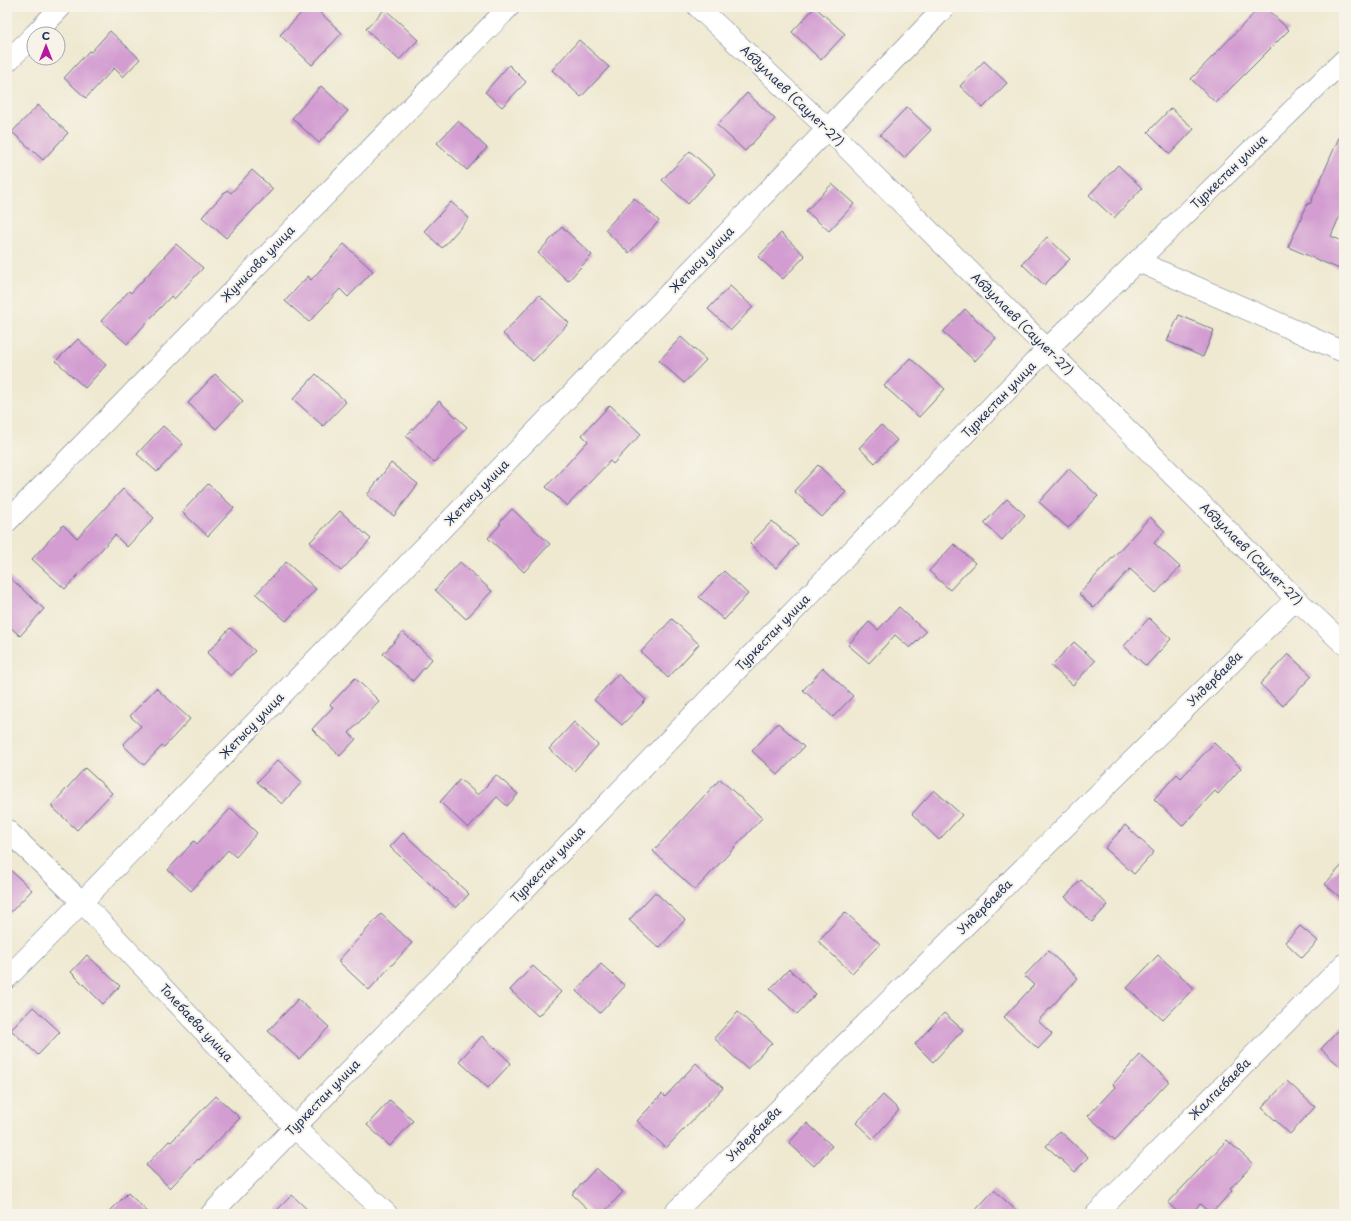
<svg xmlns="http://www.w3.org/2000/svg" width="1351" height="1221" viewBox="0 0 1351 1221" font-family="'Playpen Sans',sans-serif">
	<style>
		.building { fill: #d39dd2 }
		.lines { fill: none; stroke-linecap: round; stroke-linejoin: round }
		.minor-casing { stroke: #657086; stroke-width: 22 }
		.minor { stroke: #fff; stroke-width: 21 }
		.labels { text-anchor: middle; stroke-width: 4; stroke-linejoin: round; paint-order: stroke }
		.street-label { font-size: 12px; fill: #1b2f5e; stroke: #f7f3e8 }
	</style>
	<rect width="100%" height="100%" fill="#f7f3e8"/>
	<filter id="ink" filterUnits="userSpaceOnUse"><feTurbulence type="fractalNoise" baseFrequency=".025" numOctaves="2"/><feDisplacementMap in="SourceGraphic" scale="8" xChannelSelector="R" yChannelSelector="G"/><feConvolveMatrix kernelMatrix="1 2 1 2 8 2 1 2 1" color-interpolation-filters="sRGB"/></filter>
	<filter id="wash" filterUnits="userSpaceOnUse"><feTurbulence type="fractalNoise" baseFrequency=".012" numOctaves="4" result="noise"/><feDisplacementMap in="SourceGraphic" scale="16" xChannelSelector="R" yChannelSelector="G"/><feGaussianBlur stdDeviation="0.9" result="paint"/><feColorMatrix in="noise" values="0 0 0 0 0 0 0 0 0 0 0 0 0 0 0 0 0 1.4 0 .05"/><feComposite in="paint" operator="in"/></filter>
	<g filter="url(#wash)">
		<rect width="100%" height="100%" fill="#efe9d1"/>
		<g id="blocks">
			<g class="building">
				<path d="M 307,7 L 314,7 L 342,33 L 312,65 L 280,35 Z"/>
				<path d="M 815,7 L 845,34 L 821,60 L 792,32 Z"/>
				<path d="M 1260,7 L 1265,7 L 1289,30 L 1216,103 L 1191,79 Z"/>
				<path d="M 385,9 L 418,40 L 399,60 L 366,29 Z"/>
				<path d="M 110,31 L 140,59 L 123,77 L 114,68 L 86,98 L 64,78 L 89,51 L 91,52 Z"/>
				<path d="M 579,40 L 609,67 L 581,97 L 552,70 Z"/>
				<path d="M 984,61 L 1007,83 L 983,108 L 960,86 Z"/>
				<path d="M 509,65 L 526,82 L 502,107 L 485,92 Z"/>
				<path d="M 321,86 L 348,111 L 319,143 L 292,118 Z"/>
				<path d="M 747,93 L 775,119 L 745,151 L 717,125 Z"/>
				<path d="M 38,105 L 68,133 L 43,160 L 12,132 Z"/>
				<path d="M 907,107 L 931,130 L 904,158 L 880,135 Z"/>
				<path d="M 1171,108 L 1194,129 L 1170,154 L 1148,132 Z"/>
				<path d="M 458,121 L 487,148 L 467,170 L 437,143 Z"/>
				<path d="M 1344,126 L 1344,206 L 1331,236 L 1344,242 L 1344,271 L 1288,247 L 1308,203 L 1310,204 Z"/>
				<path d="M 690,151 L 715,174 L 688,204 L 662,180 Z"/>
				<path d="M 1118,165 L 1142,188 L 1114,218 L 1089,195 Z"/>
				<path d="M 252,170 L 273,189 L 226,238 L 202,217 L 227,190 L 231,193 Z"/>
				<path d="M 832,184 L 854,204 L 829,231 L 806,211 Z"/>
				<path d="M 634,198 L 659,221 L 629,253 L 605,230 Z"/>
				<path d="M 451,202 L 469,218 L 442,248 L 424,231 Z"/>
				<path d="M 562,227 L 592,255 L 568,281 L 538,253 Z"/>
				<path d="M 781,233 L 805,256 L 783,279 L 758,257 Z"/>
				<path d="M 1047,237 L 1070,259 L 1044,285 L 1022,264 Z"/>
				<path d="M 176,244 L 203,268 L 174,299 L 171,296 L 127,344 L 101,321 L 129,291 L 131,293 Z"/>
				<path d="M 344,244 L 373,271 L 348,297 L 340,289 L 309,322 L 285,301 L 308,276 L 311,280 Z"/>
				<path d="M 730,286 L 753,307 L 731,330 L 708,309 Z"/>
				<path d="M 539,295 L 569,323 L 533,361 L 503,334 Z"/>
				<path d="M 965,309 L 996,338 L 975,361 L 943,332 Z"/>
				<path d="M 1179,315 L 1214,330 L 1203,357 L 1167,341 Z"/>
				<path d="M 681,337 L 706,360 L 684,383 L 659,361 Z"/>
				<path d="M 78,339 L 106,365 L 85,388 L 56,361 Z"/>
				<path d="M 910,358 L 945,389 L 919,417 L 884,386 Z"/>
				<path d="M 215,374 L 243,401 L 216,429 L 188,403 Z"/>
				<path d="M 316,374 L 346,402 L 323,426 L 293,399 Z"/>
				<path d="M 439,401 L 467,427 L 434,462 L 406,436 Z"/>
				<path d="M 610,405 L 641,434 L 613,464 L 610,461 L 567,506 L 546,487 L 588,441 L 582,435 Z"/>
				<path d="M 881,425 L 897,440 L 875,463 L 859,448 Z"/>
				<path d="M 163,426 L 183,444 L 157,472 L 137,454 Z"/>
				<path d="M 391,463 L 418,484 L 394,516 L 367,495 Z"/>
				<path d="M 818,465 L 846,492 L 822,517 L 794,491 Z"/>
				<path d="M 1069,469 L 1098,496 L 1068,528 L 1039,502 Z"/>
				<path d="M 208,484 L 234,508 L 208,536 L 182,512 Z"/>
				<path d="M 123,489 L 154,518 L 127,547 L 115,535 L 65,589 L 32,559 L 63,525 L 77,538 Z"/>
				<path d="M 1007,499 L 1025,515 L 1002,540 L 984,523 Z"/>
				<path d="M 512,509 L 550,544 L 524,572 L 488,538 L 501,524 L 499,523 Z"/>
				<path d="M 340,511 L 371,539 L 341,571 L 310,542 Z"/>
				<path d="M 1150,517 L 1165,531 L 1154,543 L 1180,567 L 1156,593 L 1130,569 L 1094,608 L 1079,594 Z"/>
				<path d="M 772,521 L 798,544 L 776,568 L 750,544 Z"/>
				<path d="M 954,544 L 975,563 L 950,590 L 929,571 Z"/>
				<path d="M 286,562 L 316,589 L 286,621 L 256,594 Z"/>
				<path d="M 460,562 L 492,591 L 466,619 L 435,590 Z"/>
				<path d="M 724,571 L 748,594 L 724,620 L 699,597 Z"/>
				<path d="M 7,575 L 44,609 L 20,636 L 7,624 Z"/>
				<path d="M 899,607 L 926,632 L 910,648 L 895,635 L 869,663 L 848,645 L 869,622 L 878,630 Z"/>
				<path d="M 1149,618 L 1171,639 L 1146,666 L 1124,646 Z"/>
				<path d="M 672,619 L 699,644 L 668,678 L 641,652 Z"/>
				<path d="M 230,628 L 255,651 L 231,676 L 207,653 Z"/>
				<path d="M 403,632 L 432,659 L 413,681 L 383,654 Z"/>
				<path d="M 1074,642 L 1095,661 L 1073,685 L 1051,666 Z"/>
				<path d="M 1288,654 L 1312,676 L 1283,706 L 1260,684 Z"/>
				<path d="M 823,668 L 853,696 L 833,717 L 803,690 Z"/>
				<path d="M 618,674 L 646,700 L 622,725 L 594,700 Z"/>
				<path d="M 355,678 L 379,701 L 349,733 L 356,739 L 340,756 L 312,729 L 333,707 L 330,705 Z"/>
				<path d="M 156,688 L 190,719 L 164,747 L 162,746 L 144,765 L 123,745 L 141,726 L 130,716 Z"/>
				<path d="M 574,722 L 598,745 L 574,771 L 549,749 Z"/>
				<path d="M 778,723 L 804,747 L 778,775 L 752,751 Z"/>
				<path d="M 1214,743 L 1241,768 L 1218,794 L 1215,791 L 1182,826 L 1154,799 L 1177,774 L 1181,778 Z"/>
				<path d="M 278,760 L 302,782 L 282,804 L 257,782 Z"/>
				<path d="M 85,768 L 112,793 L 77,830 L 51,806 Z"/>
				<path d="M 496,775 L 518,794 L 507,806 L 497,797 L 468,828 L 440,802 L 460,779 L 478,795 Z"/>
				<path d="M 720,779 L 762,818 L 695,890 L 653,851 Z"/>
				<path d="M 934,790 L 962,815 L 939,840 L 912,814 Z"/>
				<path d="M 231,808 L 257,833 L 236,857 L 228,850 L 191,891 L 168,870 L 194,841 L 197,844 Z"/>
				<path d="M 1125,825 L 1154,852 L 1134,874 L 1105,848 Z"/>
				<path d="M 403,833 L 469,894 L 456,908 L 390,847 Z"/>
				<path d="M 1344,863 L 1344,901 L 1325,884 Z"/>
				<path d="M 7,867 L 32,890 L 7,916 Z"/>
				<path d="M 1081,880 L 1108,905 L 1092,922 L 1065,897 Z"/>
				<path d="M 655,892 L 685,920 L 659,948 L 629,920 Z"/>
				<path d="M 845,912 L 880,944 L 852,973 L 818,941 Z"/>
				<path d="M 381,914 L 412,943 L 369,990 L 338,961 Z"/>
				<path d="M 1300,926 L 1318,941 L 1302,958 L 1285,942 Z"/>
				<path d="M 1048,951 L 1078,978 L 1038,1021 L 1052,1034 L 1038,1049 L 1004,1017 L 1034,985 L 1024,976 Z"/>
				<path d="M 87,955 L 120,986 L 103,1004 L 71,972 Z"/>
				<path d="M 1158,955 L 1194,988 L 1163,1020 L 1127,988 Z"/>
				<path d="M 601,964 L 625,986 L 600,1013 L 576,991 Z"/>
				<path d="M 533,966 L 561,992 L 538,1016 L 510,990 Z"/>
				<path d="M 789,969 L 816,994 L 797,1014 L 770,989 Z"/>
				<path d="M 298,999 L 329,1027 L 299,1059 L 268,1031 Z"/>
				<path d="M 33,1007 L 60,1032 L 38,1055 L 11,1030 Z"/>
				<path d="M 738,1012 L 772,1043 L 747,1069 L 714,1038 Z"/>
				<path d="M 944,1013 L 963,1030 L 933,1062 L 915,1044 Z"/>
				<path d="M 1344,1024 L 1344,1070 L 1321,1049 Z"/>
				<path d="M 482,1036 L 511,1063 L 488,1088 L 459,1061 Z"/>
				<path d="M 1140,1055 L 1169,1081 L 1115,1140 L 1088,1116 L 1115,1087 L 1113,1084 Z"/>
				<path d="M 696,1063 L 723,1088 L 666,1148 L 637,1121 L 662,1094 L 665,1097 Z"/>
				<path d="M 1287,1081 L 1315,1107 L 1290,1134 L 1262,1108 Z"/>
				<path d="M 883,1095 L 899,1110 L 873,1139 L 856,1123 Z"/>
				<path d="M 216,1096 L 240,1118 L 199,1160 L 198,1159 L 170,1188 L 146,1165 L 169,1141 L 171,1142 Z"/>
				<path d="M 390,1100 L 413,1121 L 390,1146 L 367,1125 Z"/>
				<path d="M 807,1123 L 832,1146 L 814,1166 L 789,1143 Z"/>
				<path d="M 1060,1131 L 1088,1157 L 1075,1172 L 1046,1146 Z"/>
				<path d="M 1227,1140 L 1253,1164 L 1230,1189 L 1232,1191 L 1211,1214 L 1200,1204 L 1191,1214 L 1180,1214 L 1168,1203 Z"/>
				<path d="M 596,1168 L 623,1192 L 602,1214 L 593,1214 L 572,1194 Z"/>
				<path d="M 994,1190 L 1020,1214 L 972,1214 Z"/>
				<path d="M 128,1193 L 150,1214 L 107,1214 Z"/>
				<path d="M 292,1195 L 312,1214 L 273,1214 Z"/>
			</g>
		</g>
	</g>
	<g filter="url(#ink)">
		<use href="#blocks" fill-opacity="0" stroke="#657086" stroke-width="1"/>
		<g class="lines">
			<defs>
				<g id="minor">
					<path d="M 698,7 L 828,129 L 1296,599 L 1344,644"/>
					<path d="M 35,34 L 61,7"/>
					<path d="M 7,62 L 34,35"/>
					<path d="M 1137,261 L 1344,352"/>
					<path d="M 7,522 L 509,7"/>
					<path d="M 7,830 L 82,902 L 294,1127 L 387,1214"/>
					<path d="M 7,978 L 82,902 L 945,7"/>
					<path d="M 211,1214 L 1047,349 L 1344,60"/>
					<path d="M 673,1214 L 1296,599"/>
					<path d="M 1096,1214 L 1344,964"/>
				</g>
			</defs>
			<use href="#minor" class="minor-casing"/>
			<use href="#minor" class="minor"/>
		</g>
	</g>
	<g class="labels">
		<g class="street-label">
			<text transform="translate(792 96) rotate(44)" y="4">Абдуллаев (Саулет-27)</text>
			<text transform="translate(1229 172) rotate(-44)" y="4">Туркестан улица</text>
			<text transform="translate(702 260) rotate(-46)" y="4">Жетысу улица</text>
			<text transform="translate(258 264) rotate(-46)" y="4">Жунисова улица</text>
			<text transform="translate(1022 324) rotate(45)" y="4">Абдуллаев (Саулет-27)</text>
			<text transform="translate(999 400) rotate(-46)" y="4">Туркестан улица</text>
			<text transform="translate(477 493) rotate(-46)" y="4">Жетысу улица</text>
			<text transform="translate(1251 554) rotate(45)" y="4">Абдуллаев (Саулет-27)</text>
			<text transform="translate(773 633) rotate(-46)" y="4">Туркестан улица</text>
			<text transform="translate(1215 679) rotate(-45)" y="4">Ундербаева</text>
			<text transform="translate(252 726) rotate(-46)" y="4">Жетысу улица</text>
			<text transform="translate(548 865) rotate(-46)" y="4">Туркестан улица</text>
			<text transform="translate(985 907) rotate(-45)" y="4">Ундербаева</text>
			<text transform="translate(196 1023) rotate(47)" y="4">Толебаева улица</text>
			<text transform="translate(1220 1089) rotate(-45)" y="4">Жалгасбаева</text>
			<text transform="translate(323 1098) rotate(-46)" y="4">Туркестан улица</text>
			<text transform="translate(754 1134) rotate(-45)" y="4">Ундербаева</text>
		</g>
	</g>
	<rect width="1351" height="1221" fill="none" stroke="#f7f3e8" stroke-width="24"/>
	<g transform="translate(46 46)"><circle r="19" fill="#f7f3e8" stroke="#9fa5b1"/>
	<path d="M0-3L7 15L0 10L-7 15Z" fill="#b5179e"/>
	<text y="-6" font-size="11" font-weight="bold" text-anchor="middle" fill="#1b2f5e">С</text>
	</g>
</svg>
